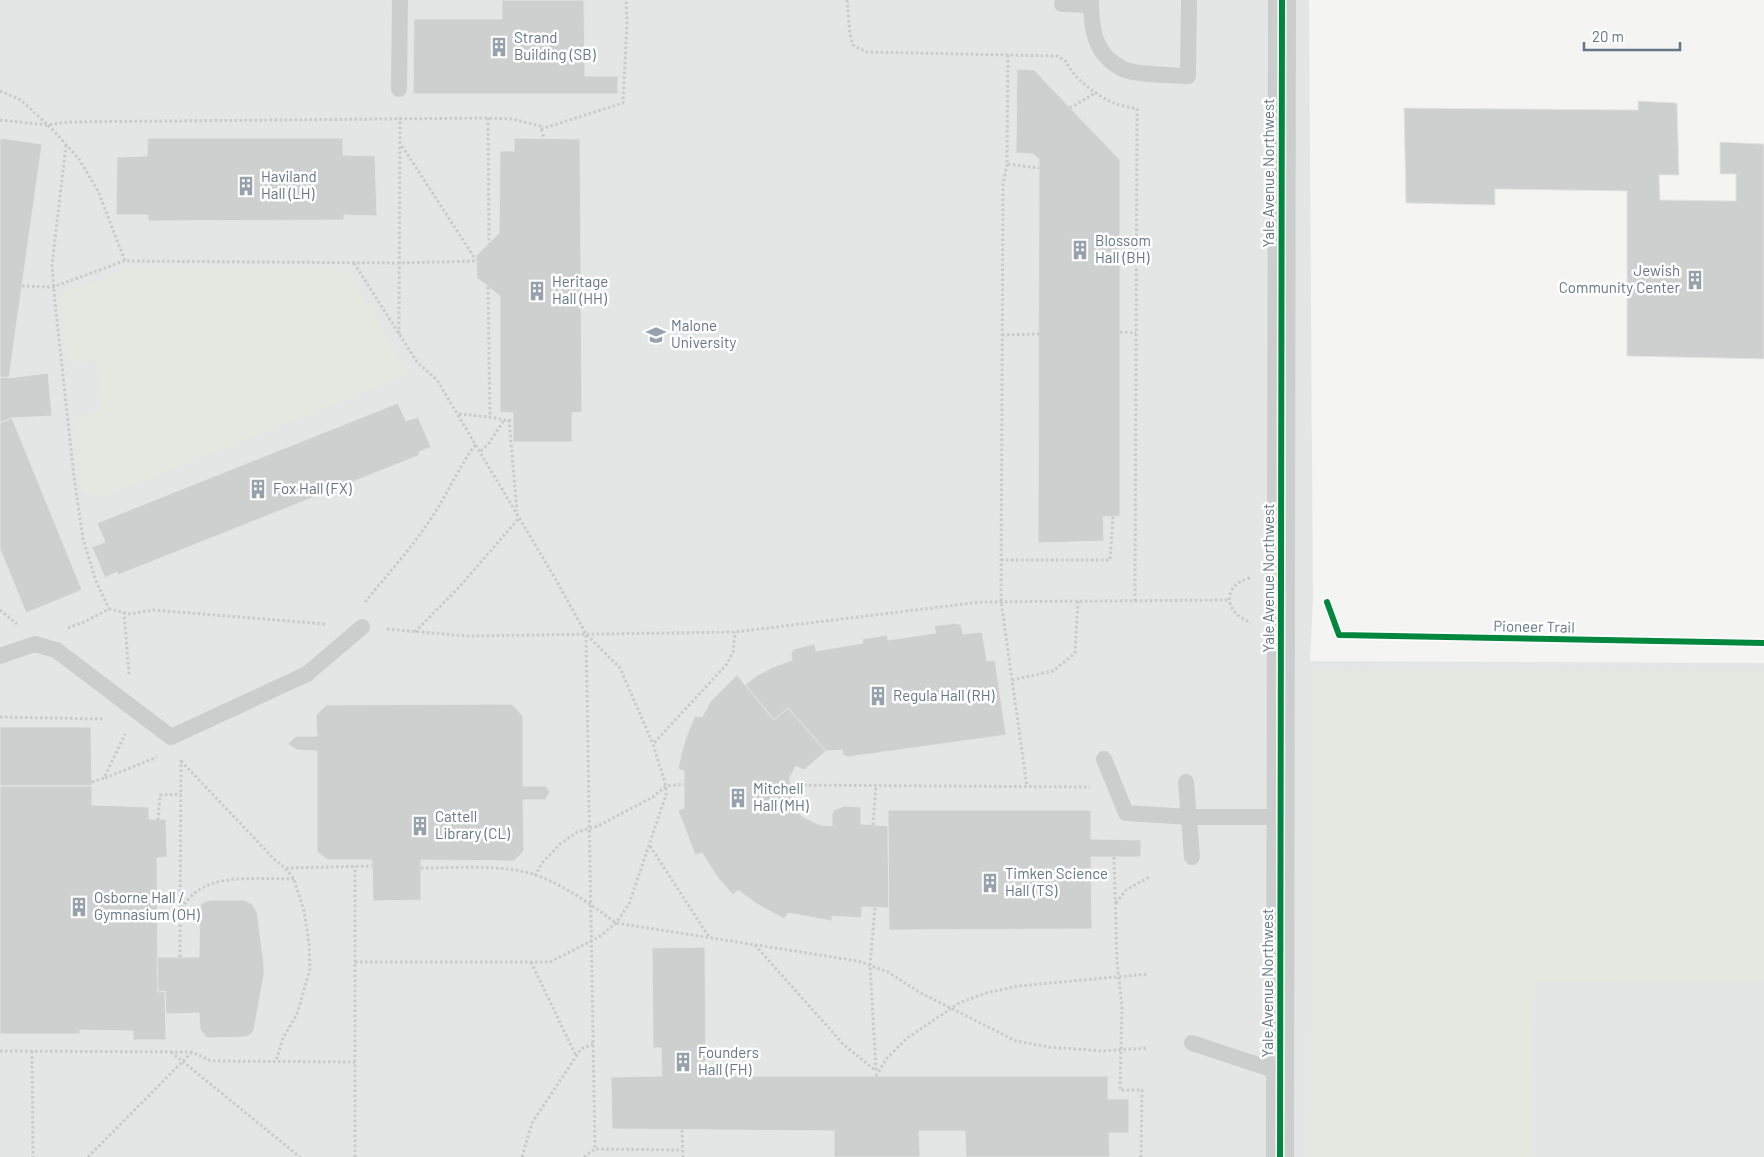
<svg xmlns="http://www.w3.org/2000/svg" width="1764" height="1157" viewBox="0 0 1764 1157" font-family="Barlow,sans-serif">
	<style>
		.built { fill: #e4e6e5 }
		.green { fill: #e4e8e1 }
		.building { fill: #ced0d0; stroke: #e4e4e2 }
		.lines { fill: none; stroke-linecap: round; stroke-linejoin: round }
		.path { stroke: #cacacb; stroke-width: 3; stroke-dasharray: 2.5 2.5; stroke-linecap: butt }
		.lane { stroke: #cccece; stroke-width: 16 }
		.street { stroke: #cccece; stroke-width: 28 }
		.cycleway-casing { stroke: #fff; stroke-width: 9 }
		.cycleway { stroke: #00873e; stroke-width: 6 }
		.labels { text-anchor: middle; stroke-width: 5; stroke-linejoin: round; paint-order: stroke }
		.poi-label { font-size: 15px; fill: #637484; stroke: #fff; text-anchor: start }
		.street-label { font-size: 15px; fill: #637484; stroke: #fff }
	</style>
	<rect width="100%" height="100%" fill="#f4f5f3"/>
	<path class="built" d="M 0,0 L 1309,0 L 1313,601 L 1310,661 L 1764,663 L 1764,1157 L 0,1157 Z"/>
	<g class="green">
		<path d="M 125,269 L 347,269 L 409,374 L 105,497 C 94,497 87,496 81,487 L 74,416 L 102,413 L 97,360 L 68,363 L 60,295 Z"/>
		<path d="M 1313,670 L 1764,671 L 1764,981 L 1534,982 L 1531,1157 L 1310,1157 Z"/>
	</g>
	<g class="building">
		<path d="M 502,0 L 584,0 L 585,76 L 618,76 L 618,94 L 413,94 L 414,19 L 502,19 Z"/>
		<path d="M 1017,69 L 1034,70 L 1120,160 L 1120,516 L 1103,517 L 1104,541 L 1038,543 L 1039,159 L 1033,154 L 1016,153 Z"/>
		<path d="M 1638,101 L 1677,103 L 1679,175 L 1659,175 L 1660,200 L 1736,201 L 1736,174 L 1720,174 L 1720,142 L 1764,144 L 1764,359 L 1627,356 L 1627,191 L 1495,189 L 1495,205 L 1406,203 L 1404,108 L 1638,110 Z"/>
		<path d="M 0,138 L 42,144 L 9,378 L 0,377 Z"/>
		<path d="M 148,138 L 343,138 L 343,155 L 375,156 L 377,216 L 344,215 L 344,220 L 148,221 L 148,215 L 116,215 L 117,157 L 147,156 Z"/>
		<path d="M 514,138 L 580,139 L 582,412 L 572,413 L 572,442 L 513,442 L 513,413 L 500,412 L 500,296 L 477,278 L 476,256 L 499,233 L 500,151 L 514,151 Z"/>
		<path d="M 48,373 L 52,416 L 12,418 L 0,423 L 0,377 L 9,378 Z"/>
		<path d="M 398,403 L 406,421 L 418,417 L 431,447 L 419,452 L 420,455 L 118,575 L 117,572 L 105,578 L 92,547 L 105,542 L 97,523 Z"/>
		<path d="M 12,418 L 82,590 L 26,613 L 0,549 L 0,423 Z"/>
		<path d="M 955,623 L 961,625 L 963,634 L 982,632 L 987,661 L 995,660 L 1006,735 L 848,757 L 843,755 L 842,750 L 826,751 L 788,708 L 774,720 L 745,685 L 756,676 L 771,668 L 792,660 L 791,653 L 794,649 L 815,644 L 816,651 L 863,643 L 862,639 L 887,635 L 888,640 L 936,633 L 934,626 Z"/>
		<path d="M 737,675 L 774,720 L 788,708 L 826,751 L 804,770 L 796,766 L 790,777 L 790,794 L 796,810 L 803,817 L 820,825 L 832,826 L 832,814 L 834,810 L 844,806 L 861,807 L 861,824 L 888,826 L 889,908 L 862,907 L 861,918 L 832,916 L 832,921 L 788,913 L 784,919 L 757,904 L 738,890 L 733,895 L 718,878 L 702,853 L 695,855 L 678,810 L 684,808 L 684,771 L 678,769 L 681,755 L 686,737 L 695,716 L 702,717 L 711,701 Z"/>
		<path d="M 512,704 L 523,716 L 523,786 L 546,786 L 550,792 L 545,800 L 523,800 L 524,851 L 514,861 L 421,860 L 421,900 L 373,901 L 372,860 L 328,860 L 317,852 L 317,751 L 297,750 L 288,744 L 296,736 L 317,736 L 316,715 L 326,705 Z"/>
		<path d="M 0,727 L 91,727 L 92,786 L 0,786 Z"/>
		<path d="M 0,786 L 92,786 L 92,805 L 149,807 L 149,819 L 166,819 L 167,857 L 157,858 L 158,992 L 165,991 L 166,1040 L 133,1040 L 133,1031 L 80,1030 L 80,1034 L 0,1034 Z"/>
		<path d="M 888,810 L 1091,810 L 1091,839 L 1141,840 L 1141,857 L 1091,857 L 1092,929 L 889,930 Z"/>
		<path d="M 244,900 L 252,904 L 257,912 L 264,965 L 264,974 L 254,1030 L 250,1035 L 245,1037 L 209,1038 L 206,1037 L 200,1029 L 199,1013 L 166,1014 L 165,991 L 158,992 L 157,957 L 199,957 L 200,908 L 201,904 L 206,901 L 211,900 Z"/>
		<path d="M 705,947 L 706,1076 L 1108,1076 L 1108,1099 L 1129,1099 L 1129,1133 L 1109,1133 L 1110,1157 L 966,1157 L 965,1131 L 919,1131 L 920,1157 L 834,1157 L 834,1131 L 612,1129 L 611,1077 L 662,1076 L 661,1048 L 653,1048 L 652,948 Z"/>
	</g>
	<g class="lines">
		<g class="path">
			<path d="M 847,0 L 850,34 L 853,45 L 866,52 L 1057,56 L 1067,62 C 1070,76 1100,98 1114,103 C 1121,106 1130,107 1137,109 L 1135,601"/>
			<path d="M 1008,55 L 1007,164 L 1039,168"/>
			<path d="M 0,91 L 21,100 L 54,131 L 79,159 L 98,191 L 125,261 L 400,263 L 476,261"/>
			<path d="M 1070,108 L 1097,92"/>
			<path d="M 488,118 L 489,244"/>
			<path d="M 0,120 L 47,125 L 69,122 L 488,118 L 512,119 L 540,126 L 544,138"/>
			<path d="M 541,129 L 623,103 L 627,22 L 626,0"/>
			<path d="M 66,145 L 52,265 L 55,302 L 74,477 L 83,539 L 96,581 L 109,609"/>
			<path d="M 402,146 L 476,260"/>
			<path d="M 1007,164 L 1003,184 L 1001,601 L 1027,787"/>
			<path d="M 354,263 L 417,362 L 437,380 L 555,578 L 586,634 L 620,668 L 653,744"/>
			<path d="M 22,286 L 53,287 L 124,261"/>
			<path d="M 488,287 L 490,417"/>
			<path d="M 1120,332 L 1136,333"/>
			<path d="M 399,334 L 400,117"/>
			<path d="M 1002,335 L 1039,334"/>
			<path d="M 459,414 L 490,417 L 504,420 L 514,420"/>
			<path d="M 509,420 L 517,511"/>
			<path d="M 481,451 L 489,443 L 504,420"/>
			<path d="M 1001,560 L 1110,560 L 1113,516"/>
			<path d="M 1250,578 C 1221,585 1224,614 1251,622"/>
			<path d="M 365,602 C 386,576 409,551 428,523 C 446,498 457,469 476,444"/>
			<path d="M 0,610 L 17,624"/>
			<path d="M 124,612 L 129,674"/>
			<path d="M 68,628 L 84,622 L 109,609 L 130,614 L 153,610 L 326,624"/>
			<path d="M 387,629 L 467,636 L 735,632 L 981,602 L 1230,600"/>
			<path d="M 415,632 L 461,585 L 519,518"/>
			<path d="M 586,635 L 595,1149"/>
			<path d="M 1012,680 L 1053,671 L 1075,653 L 1078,601"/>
			<path d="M 0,717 L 104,719"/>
			<path d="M 181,761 L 275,860 L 285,868 L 294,879 L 304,911 L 309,943 L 310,969 L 297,1014 L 283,1038 L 276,1061"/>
			<path d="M 105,778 L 157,757"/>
			<path d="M 92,782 L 104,778 L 125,734"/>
			<path d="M 789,785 L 1090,787"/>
			<path d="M 158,820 L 160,795 L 181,794"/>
			<path d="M 873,825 L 876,786"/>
			<path d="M 650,846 L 709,937"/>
			<path d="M 1114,857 L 1117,962 L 1122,1007 L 1120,1090 L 1142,1090 L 1141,1157"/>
			<path d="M 286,868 L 372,866"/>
			<path d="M 421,868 C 454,868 488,865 521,871 C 553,877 591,904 616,923 L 858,961 L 888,972 L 919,992 L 1016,1041 L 1049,1047 L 1102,1051 L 1148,1048"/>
			<path d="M 535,876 L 542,863 L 560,844 L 577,832 L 598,826 L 653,797 L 666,786 L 684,784"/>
			<path d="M 1116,903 L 1126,890 L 1149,877"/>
			<path d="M 181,908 C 187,900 194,892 204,887 C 226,875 268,879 294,879"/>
			<path d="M 875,908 L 870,965 L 876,1070"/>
			<path d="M 755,945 L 843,1044 L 876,1071"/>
			<path d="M 180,957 L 181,760"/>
			<path d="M 355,962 L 550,962 L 599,937 L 616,923 L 629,904 L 666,795 L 666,786 L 653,744 L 727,664 L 733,652 L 735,632"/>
			<path d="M 531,962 L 576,1056"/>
			<path d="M 0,1051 L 192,1052 L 211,1061 L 355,1062"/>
			<path d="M 32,1051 L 33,1157"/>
			<path d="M 171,1052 L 300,1157"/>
			<path d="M 876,1076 L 887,1058 L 906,1039 L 959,1003 L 986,993 L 1018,986 L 1148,974"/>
			<path d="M 682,1130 L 683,1157"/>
			<path d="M 88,1157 L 192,1052"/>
			<path d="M 355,1157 L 355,866"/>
			<path d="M 522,1157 L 532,1123 L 581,1049 L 593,1044"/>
			<path d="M 584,1157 L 595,1149 L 682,1150"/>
		</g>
		<g class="lane">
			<path d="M 1091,0 C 1091,28 1094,55 1123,69 C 1135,75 1173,75 1188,76 L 1189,0"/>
			<path d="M 1062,4 L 1091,5"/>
			<path d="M 399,89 L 400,0"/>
			<path d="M 0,656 L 35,644 L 56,650 L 171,737 L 307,674 L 362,627"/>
			<path d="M 1104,759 L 1126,813 L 1189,817 L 1281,817"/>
			<path d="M 1186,782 L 1192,857"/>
			<path d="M 1192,1043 L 1280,1072"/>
		</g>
		<path class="street" d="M 1280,1157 L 1282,0"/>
		<defs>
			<g id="cycleway">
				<path d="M 1327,602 L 1339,635 L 1764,643"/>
				<path d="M 1280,1157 L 1282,0"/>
			</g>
		</defs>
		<use href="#cycleway" class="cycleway-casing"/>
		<use href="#cycleway" class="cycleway"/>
	</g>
	<defs>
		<symbol id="building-bare" viewBox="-9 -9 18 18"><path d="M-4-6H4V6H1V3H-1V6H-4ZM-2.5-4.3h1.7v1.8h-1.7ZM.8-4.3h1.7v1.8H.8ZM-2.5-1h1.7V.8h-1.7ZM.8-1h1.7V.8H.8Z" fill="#96a1ab" stroke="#fff" stroke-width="2.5" paint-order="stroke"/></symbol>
		<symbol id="university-bare" viewBox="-9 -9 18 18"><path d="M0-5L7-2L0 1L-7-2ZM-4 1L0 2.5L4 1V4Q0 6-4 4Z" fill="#96a1ab" stroke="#fff" stroke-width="2.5" paint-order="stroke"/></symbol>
	</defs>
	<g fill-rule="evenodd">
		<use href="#building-bare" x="485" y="33" width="28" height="28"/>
		<use href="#building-bare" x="232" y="172" width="28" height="28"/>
		<use href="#building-bare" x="1066" y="236" width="28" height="28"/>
		<use href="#building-bare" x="1681" y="266" width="28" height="28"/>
		<use href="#building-bare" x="523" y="277" width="28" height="28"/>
		<use href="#university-bare" x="642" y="321" width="28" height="28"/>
		<use href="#building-bare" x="244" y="475" width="28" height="28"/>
		<use href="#building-bare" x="864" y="682" width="28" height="28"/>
		<use href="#building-bare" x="724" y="784" width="28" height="28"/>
		<use href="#building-bare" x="406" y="812" width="28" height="28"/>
		<use href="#building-bare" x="976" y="869" width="28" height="28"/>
		<use href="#building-bare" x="65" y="893" width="28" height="28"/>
		<use href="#building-bare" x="669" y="1048" width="28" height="28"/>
	</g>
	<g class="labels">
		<g class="poi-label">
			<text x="514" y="43">Strand<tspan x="514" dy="17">Building (SB)</tspan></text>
			<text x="261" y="182">Haviland<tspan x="261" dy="17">Hall (LH)</tspan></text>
			<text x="1095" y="246">Blossom<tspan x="1095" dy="17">Hall (BH)</tspan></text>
			<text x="1680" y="276" text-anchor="end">Jewish<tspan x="1680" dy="17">Community Center</tspan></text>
			<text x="552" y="287">Heritage<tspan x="552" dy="17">Hall (HH)</tspan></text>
			<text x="671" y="331">Malone<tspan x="671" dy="17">University</tspan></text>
			<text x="273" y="494">Fox Hall (FX)</text>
			<text x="893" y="701">Regula Hall (RH)</text>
			<text x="753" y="794">Mitchell<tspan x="753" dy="17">Hall (MH)</tspan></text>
			<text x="435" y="822">Cattell<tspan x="435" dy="17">Library (CL)</tspan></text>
			<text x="1005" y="879">Timken Science<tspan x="1005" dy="17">Hall (TS)</tspan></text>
			<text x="94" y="903">Osborne Hall /<tspan x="94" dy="17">Gymnasium (OH)</tspan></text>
			<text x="698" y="1058">Founders<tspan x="698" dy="17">Hall (FH)</tspan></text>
		</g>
		<g class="street-label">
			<text transform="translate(1269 173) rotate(-90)" y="5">Yale Avenue Northwest</text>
			<text transform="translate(1269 578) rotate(-90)" y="5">Yale Avenue Northwest</text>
			<text transform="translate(1534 627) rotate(1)" y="5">Pioneer Trail</text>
			<text transform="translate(1268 983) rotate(-90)" y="5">Yale Avenue Northwest</text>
		</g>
	</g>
	<path d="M1584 42v8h96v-8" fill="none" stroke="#637484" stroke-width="2.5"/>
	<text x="1592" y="42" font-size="15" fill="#637484" stroke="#ffffff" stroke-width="4" paint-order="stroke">20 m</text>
</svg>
